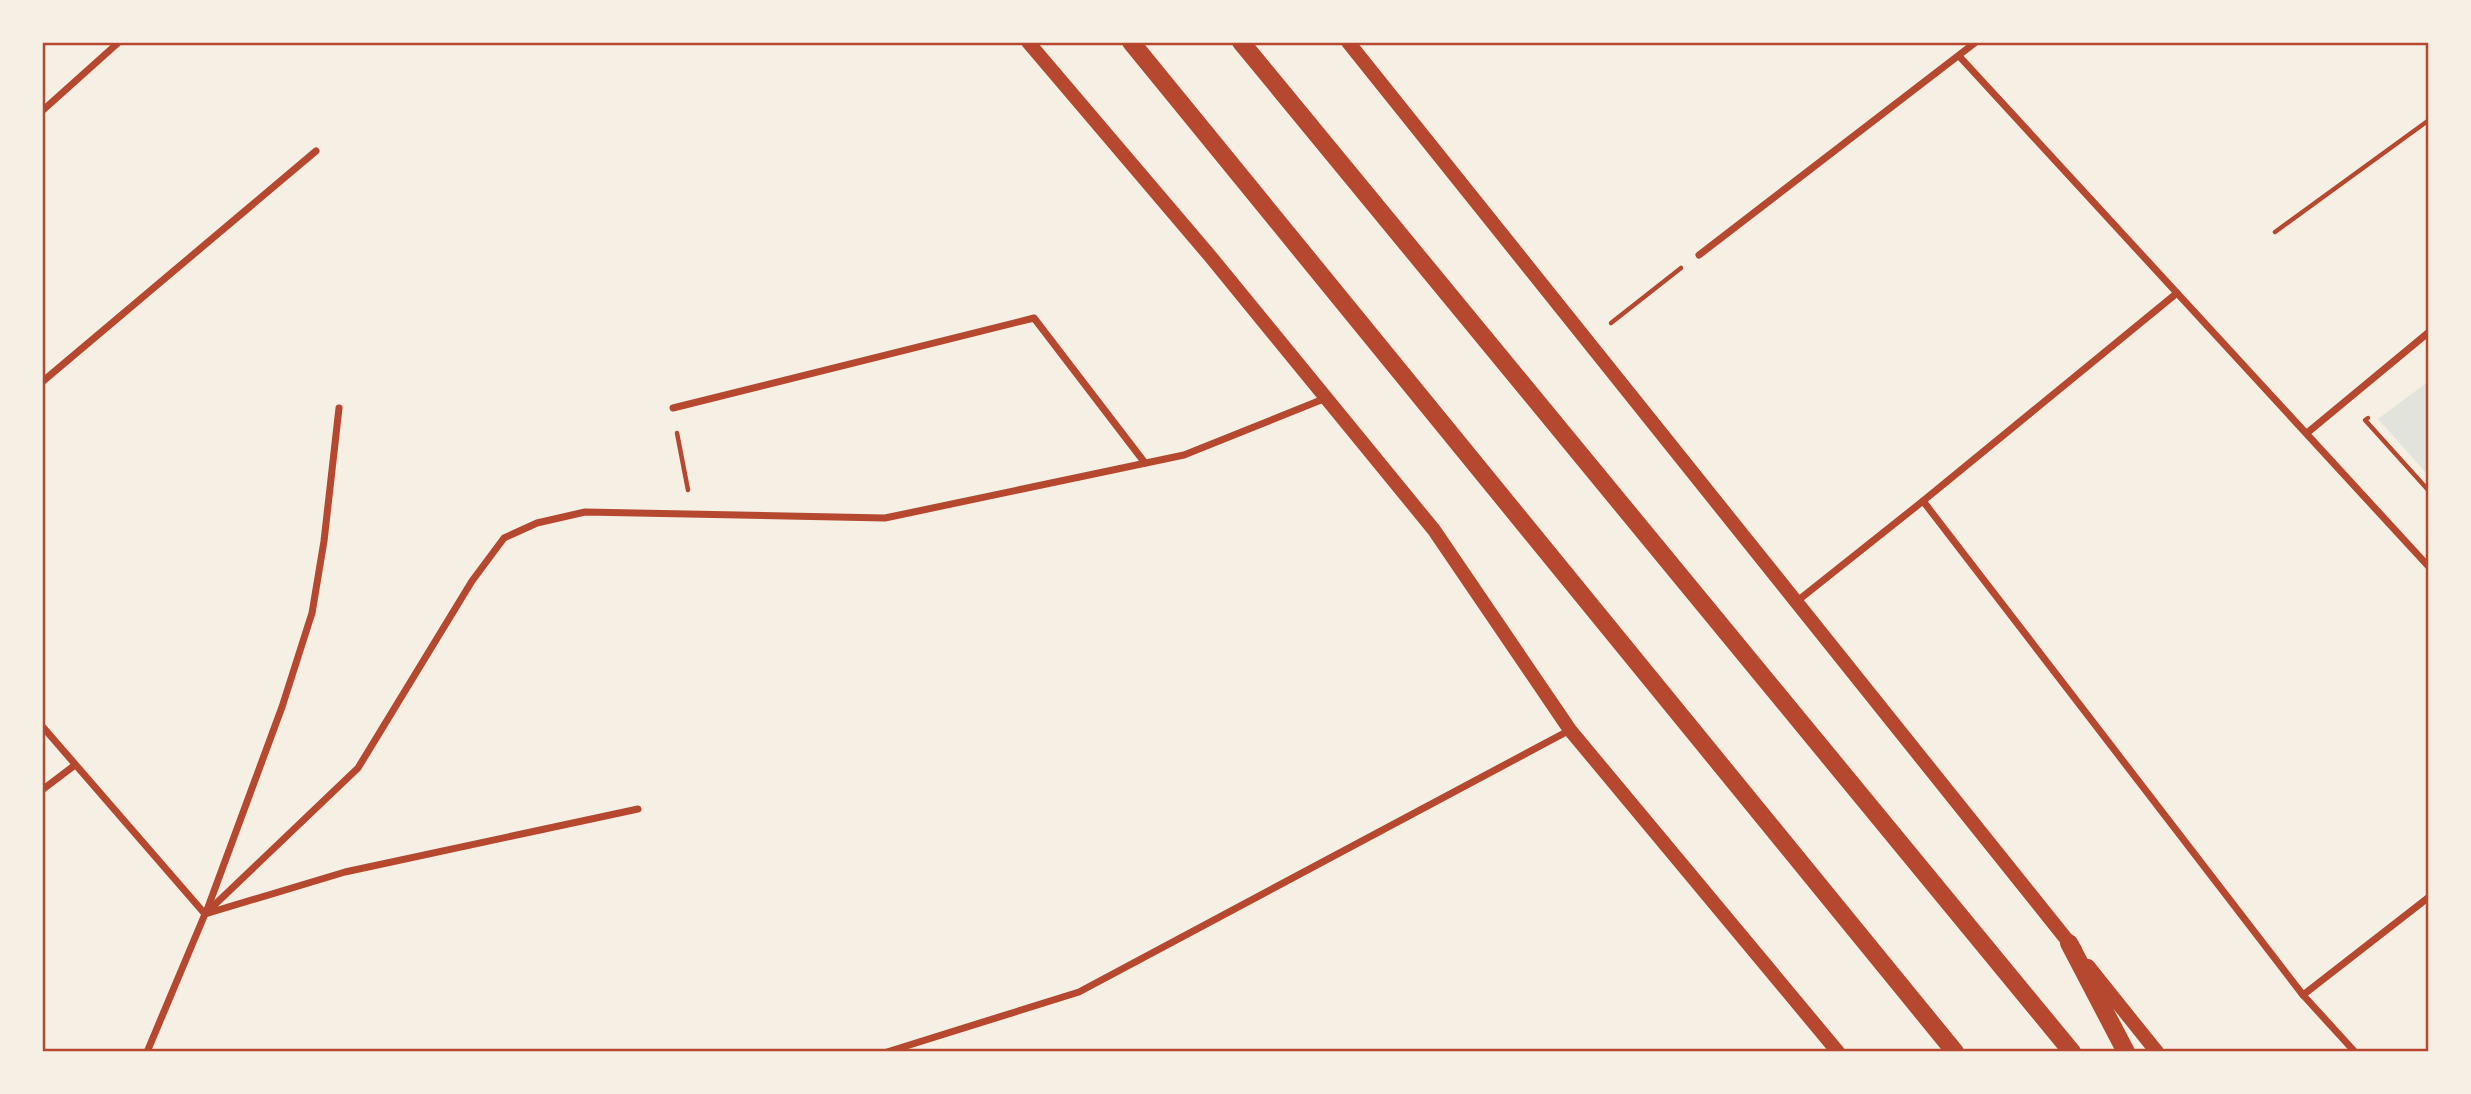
<svg xmlns="http://www.w3.org/2000/svg" width="2471" height="1094" viewBox="0 0 2471 1094" font-family="'Noto Sans',sans-serif">
	<style>
		.green { fill: #e2e4dc }
		.lines { fill: none; stroke-linecap: round; stroke-linejoin: round }
		.path { stroke: #b5482f; stroke-width: 4.5 }
		.minor { stroke: #b5482f; stroke-width: 7 }
		.secondary { stroke: #b5482f; stroke-width: 14 }
		.primary { stroke: #b5482f; stroke-width: 18 }
		.neatline { fill: none; stroke: #b5482f; stroke-width: 2.5 }
	</style>
	<rect width="100%" height="100%" fill="#f6efe4"/>
	<path class="green" d="M 2429,381 L 2429,476 L 2378,419 Z"/>
	<g class="lines">
		<g class="path">
			<path d="M 2275,232 L 2429,120"/>
			<path d="M 1611,323 L 1681,268"/>
			<path d="M 2368,418 L 2365,420 L 2429,491"/>
			<path d="M 677,433 L 688,490"/>
		</g>
		<g class="minor">
			<path d="M 1959,56 L 2429,567"/>
			<path d="M 42,111 L 119,42"/>
			<path d="M 1699,255 L 1976,42"/>
			<path d="M 42,382 L 316,151"/>
			<path d="M 673,408 L 1034,318 L 1145,463"/>
			<path d="M 2307,433 L 2429,332"/>
			<path d="M 1923,501 L 2303,995 L 2355,1052"/>
			<path d="M 1796,602 L 1923,501 L 2177,293"/>
			<path d="M 42,726 L 205,914"/>
			<path d="M 42,790 L 75,765"/>
			<path d="M 207,910 L 282,707 L 312,613 L 324,541 L 339,408"/>
			<path d="M 205,914 L 358,768 L 472,581 L 504,538 L 537,523 L 585,512 L 885,518 L 1184,455 L 1326,398"/>
			<path d="M 2303,995 L 2429,897"/>
			<path d="M 147,1052 L 205,914 L 345,872 L 638,809"/>
			<path d="M 887,1052 L 1079,992 L 1570,730"/>
		</g>
		<g class="secondary">
			<path d="M 1028,42 L 1210,256 L 1434,530 L 1570,730 L 1838,1052"/>
			<path d="M 1348,42 L 2075,950"/>
			<path d="M 2088,966 L 2157,1052"/>
		</g>
		<g class="primary">
			<path d="M 1131,42 L 1955,1052"/>
			<path d="M 1241,42 L 2072,1052"/>
			<path d="M 2069,943 L 2126,1052"/>
		</g>
	</g>
	<rect width="2471" height="1094" fill="none" stroke="#f6efe4" stroke-width="88"/>
	<rect x="44" y="44" width="2383" height="1006" class="neatline"/>
</svg>
